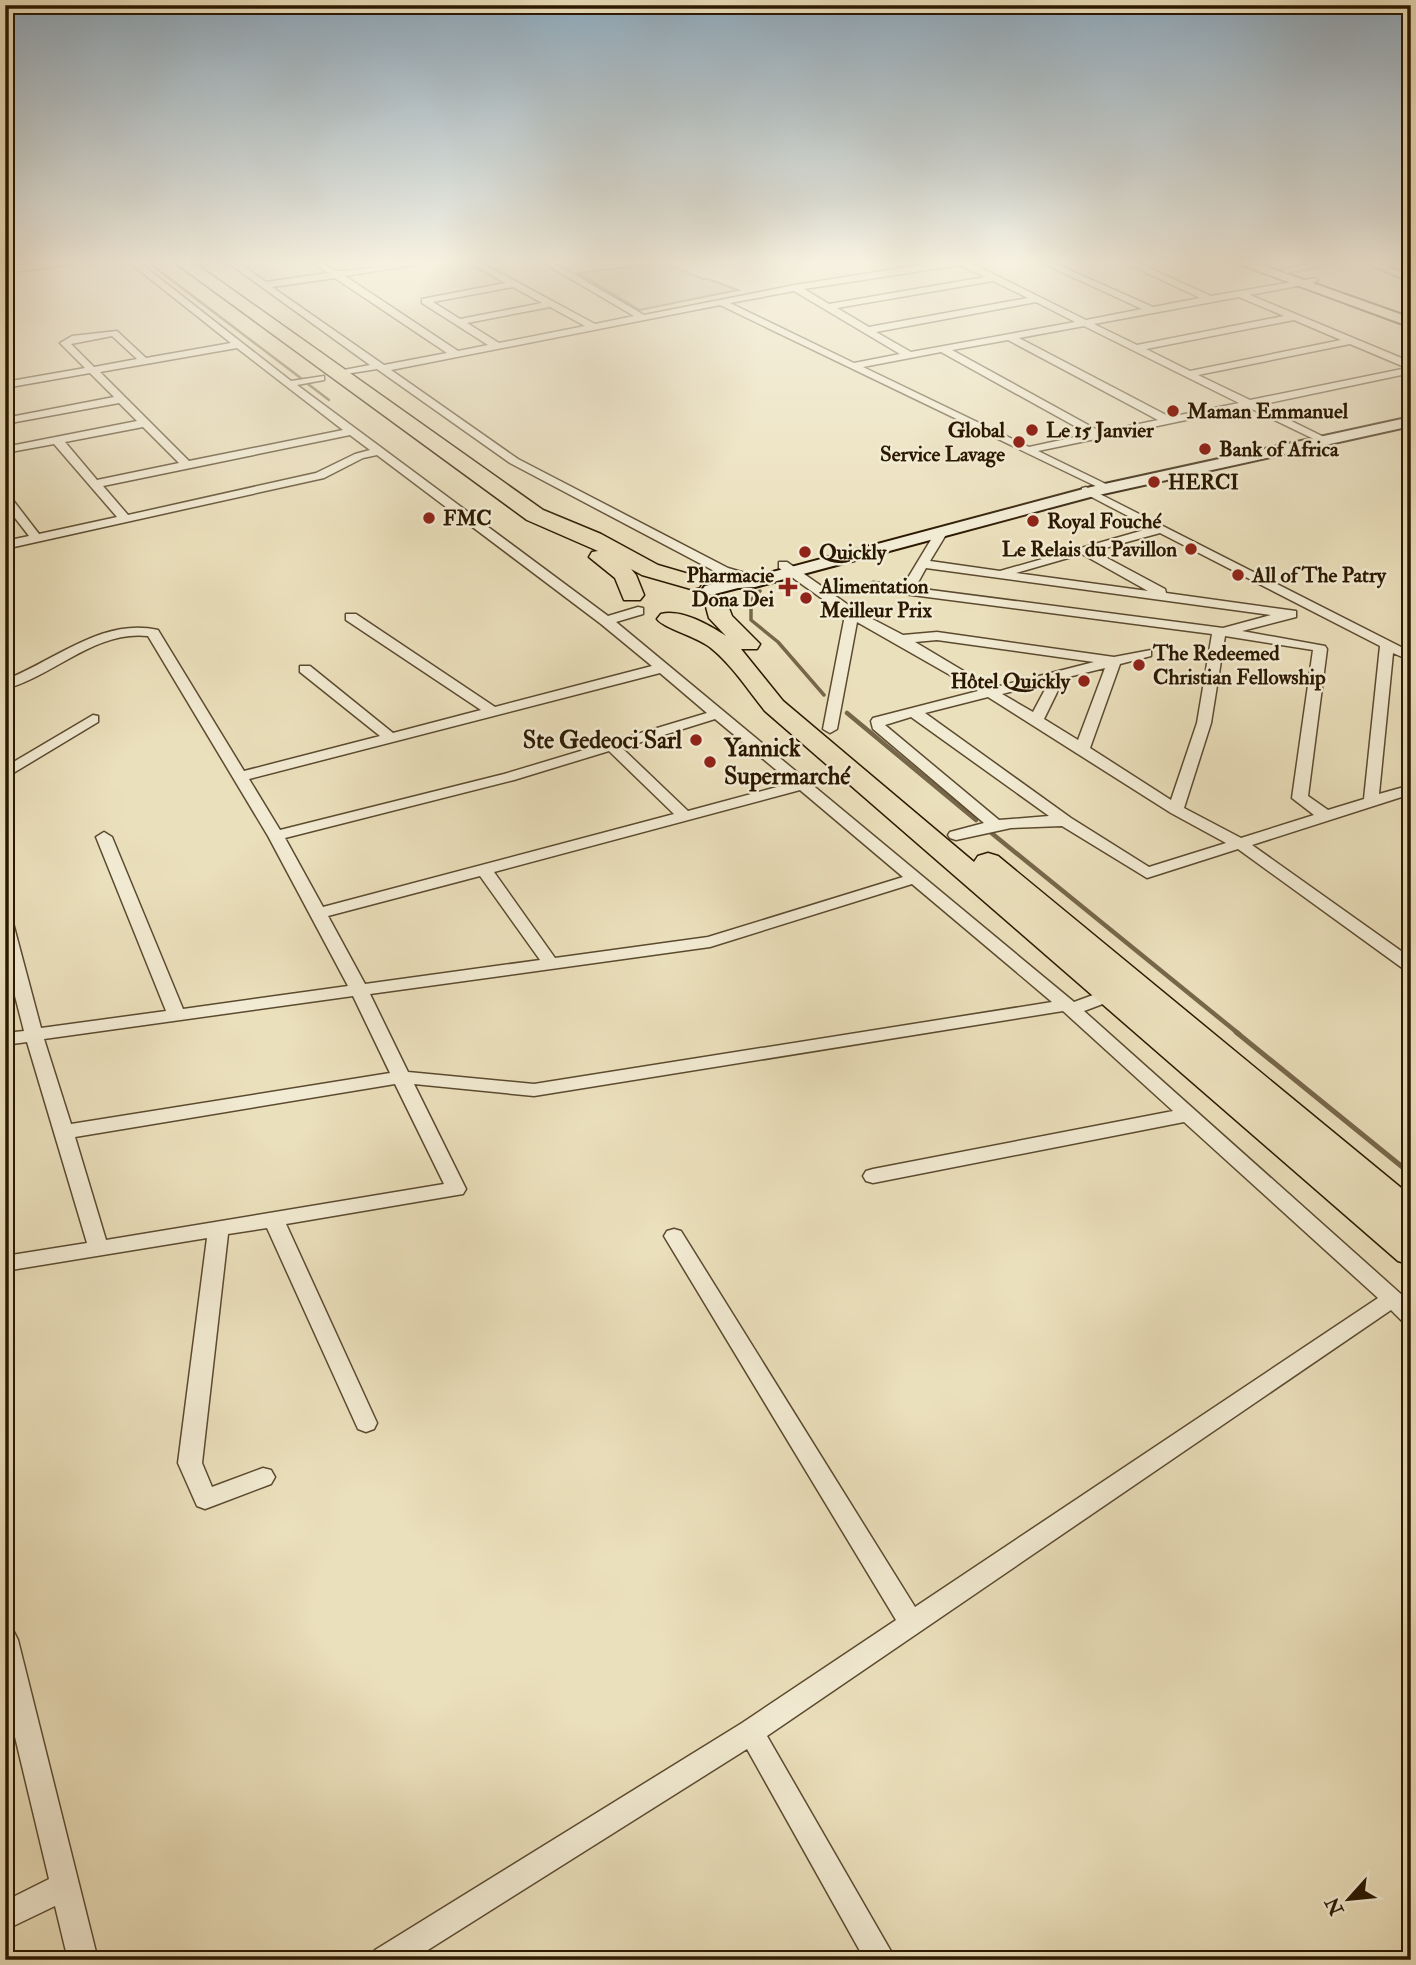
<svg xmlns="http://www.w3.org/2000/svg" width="1416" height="1965" viewBox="0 0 1416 1965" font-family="'IM FELL Double Pica',serif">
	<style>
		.green { fill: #cabe9c; stroke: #7a6b4e; stroke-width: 2 }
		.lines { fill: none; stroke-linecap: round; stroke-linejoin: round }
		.stream-far3 { stroke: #77674a; stroke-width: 2.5 }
		.stream-far2 { stroke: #77674a; stroke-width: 3.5 }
		.stream-far1 { stroke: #77674a; stroke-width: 4.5 }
		.stream { stroke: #77674a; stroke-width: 5 }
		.street-casing { stroke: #5b4a2f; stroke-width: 3 }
		.secondary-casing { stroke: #2b1800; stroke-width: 4 }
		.highway-casing { stroke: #2b1800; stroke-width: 3 }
		.street { fill: #f2ebd3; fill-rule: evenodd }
		.secondary { fill: #f2ebd3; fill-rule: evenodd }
		.highway { fill: #ebe0bc; fill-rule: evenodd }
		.poi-dot { fill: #8f2418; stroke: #f2ebd3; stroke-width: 2.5 }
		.labels { text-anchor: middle; stroke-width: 5; stroke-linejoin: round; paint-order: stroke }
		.far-poi-label { font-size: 21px; font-weight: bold; fill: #2b1800; stroke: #f2ebd3; text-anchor: start }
		.poi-label { font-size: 24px; font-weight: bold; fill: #2b1800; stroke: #f2ebd3; text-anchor: end }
	</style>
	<rect width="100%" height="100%" fill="#ebe0bc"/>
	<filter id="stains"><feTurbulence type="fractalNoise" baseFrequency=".00286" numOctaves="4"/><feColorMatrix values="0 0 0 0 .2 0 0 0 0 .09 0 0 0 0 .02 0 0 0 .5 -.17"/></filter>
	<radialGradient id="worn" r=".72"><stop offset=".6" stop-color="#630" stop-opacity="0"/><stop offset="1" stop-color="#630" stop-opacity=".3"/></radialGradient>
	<path class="green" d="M 656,264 L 675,267 L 703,279 L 708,279 L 738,290 L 640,310 L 578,273 Z"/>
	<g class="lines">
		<g class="stream-far3">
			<path d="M 144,259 L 302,379"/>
			<path d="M 308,384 L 329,400"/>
		</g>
		<path class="stream-far2" d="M 760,591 L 751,600 L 751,620 L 778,642 L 824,695"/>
		<g class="stream-far1">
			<path d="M 847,713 L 976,820"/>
			<path d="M 989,831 L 1239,1034"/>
		</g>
		<path class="stream" d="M 1236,1032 L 1411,1174"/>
		<defs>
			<g id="street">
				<path d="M 78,259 L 110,259 L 5,273 L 5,267 Z"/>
				<path d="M 125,259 L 135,259 L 291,381 L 324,376 L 324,380 L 297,385 L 608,616 L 638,607 L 643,608 L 643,614 L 616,622 L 1074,1002 L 1104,991 L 1116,991 L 1119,995 L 1116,999 L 1084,1011 L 1411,1303 L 1411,1324 L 1403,1322 L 1391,1310 L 767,1736 L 896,1960 L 865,1960 L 747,1749 L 412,1960 L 370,1960 L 375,1950 L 742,1723 L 896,1620 L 667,1241 L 664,1236 L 667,1231 L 674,1229 L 681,1231 L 915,1607 L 1378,1298 L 1184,1122 L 873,1183 L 866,1181 L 863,1176 L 866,1171 L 873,1169 L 1173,1111 L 1063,1011 L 534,1096 L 414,1084 L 466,1189 L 463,1194 L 286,1224 L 377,1423 L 374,1429 L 366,1432 L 358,1429 L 267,1228 L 228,1234 L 202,1463 L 212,1487 L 263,1468 L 271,1470 L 275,1477 L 271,1484 L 213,1506 L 205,1509 L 197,1506 L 178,1463 L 207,1238 L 5,1271 L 5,1256 L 87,1243 L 27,1042 L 5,1045 L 5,1033 L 24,1031 L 5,957 L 5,918 L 13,923 L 41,1028 L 166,1011 L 96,837 L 104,832 L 112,837 L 183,1009 L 348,986 L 268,836 L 148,636 C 95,630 54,676 5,689 L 5,680 C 54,661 103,617 158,630 L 244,771 L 380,736 L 300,672 L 300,666 L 310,666 L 393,733 L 481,710 L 346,620 L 346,614 L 356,614 L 495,707 L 652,666 L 601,624 L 377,455 L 363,458 L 324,478 L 5,549 L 5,541 L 29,536 L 5,505 L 5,494 L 9,495 L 39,534 L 117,517 L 54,444 L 5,453 L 5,447 L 137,421 L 119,403 L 5,424 L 5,418 L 114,397 L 90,373 L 5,388 L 5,382 L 85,368 L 60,343 L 72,336 L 117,331 L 146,358 L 231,343 ZM 112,336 L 137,359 L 94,367 L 71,344 ZM 237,348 L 343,430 L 189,461 L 100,372 ZM 143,427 L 179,463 L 97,480 L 65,442 ZM 350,435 L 370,450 L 355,454 L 316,473 L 128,515 L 103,486 ZM 660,673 L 707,713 L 504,774 L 280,830 L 249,779 ZM 715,719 L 792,783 L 688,811 L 622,748 ZM 609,751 L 674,814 L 323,907 L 285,838 L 514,780 ZM 800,790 L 903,877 L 708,937 L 555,958 L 494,872 ZM 480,876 L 540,960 L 365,984 L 328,916 ZM 912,884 L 1052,1002 L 534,1084 L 408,1072 L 370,994 L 710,947 ZM 353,996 L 390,1073 L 71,1124 L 44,1039 ZM 395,1084 L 444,1184 L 106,1240 L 75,1137 Z"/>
				<path d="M 223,259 L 233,259 L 266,282 L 328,273 L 307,259 C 322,259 330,272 342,271 C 379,269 414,259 451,259 L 345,276 L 458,351 L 488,345 L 422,303 L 422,299 L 505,283 L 463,259 L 474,259 L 595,324 L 634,316 L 537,259 L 548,259 L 644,315 L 795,285 L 957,259 L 983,259 L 971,263 L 1086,320 L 1142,309 L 1033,259 L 1045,259 L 1153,307 L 1200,298 L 1117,259 L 1129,259 L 1211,296 L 1316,278 L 1318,280 L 1313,283 L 1250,295 L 1411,362 L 1411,373 L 1259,405 L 1328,439 L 1328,443 L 1324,444 L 1248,407 L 1038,451 L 1112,487 L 1114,489 L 1108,492 L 720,305 L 391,370 L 518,459 L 728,568 L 745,573 L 745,579 L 720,574 L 510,463 L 377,369 L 333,376 L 333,372 L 370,365 ZM 960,265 L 985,277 L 829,304 L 804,289 ZM 335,278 L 447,353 L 384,365 L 272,287 ZM 993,281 L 1028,298 L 869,327 L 837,308 ZM 513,287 L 542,303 L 460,319 L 433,302 ZM 794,291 L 900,354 L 854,363 L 730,303 ZM 1239,297 L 1284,316 L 1137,345 L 1094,324 ZM 1036,302 L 1075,322 L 911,352 L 876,332 ZM 550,307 L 585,326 L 499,343 L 467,323 ZM 1294,320 L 1341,340 L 1190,371 L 1146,349 ZM 1084,326 L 1239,403 L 1170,417 L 1019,338 ZM 1008,340 L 1158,420 L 1101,432 L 952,350 ZM 1350,344 L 1407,368 L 1250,400 L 1198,375 ZM 941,352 L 1089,434 L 1029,447 L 863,367 Z"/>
				<path d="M 1333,259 L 1355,259 L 1286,273 L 1282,270 Z"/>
				<path d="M 1357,259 L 1370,259 L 1411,276 L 1411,282 Z"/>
				<path d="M 1086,487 L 1411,652 L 1411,661 L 1393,653 L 1379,794 L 1411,785 L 1411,794 L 1252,845 L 1411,958 L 1411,971 L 1405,970 L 1238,849 L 1147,878 L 1062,826 L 1011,828 L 956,840 L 950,838 L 948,835 L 950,832 L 984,823 L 873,729 L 871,721 L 873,718 L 978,691 L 857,622 L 837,729 L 830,733 L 823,729 L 845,615 L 779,568 L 779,562 L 787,562 L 857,611 L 903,635 L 937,632 L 1114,657 L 1151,650 L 1151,656 L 1120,664 L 1090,748 L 1171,800 L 1197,723 L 1212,634 L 873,590 L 867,586 L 873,582 L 903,586 L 935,533 L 941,529 L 947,533 L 930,561 L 1000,571 L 1151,528 L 1082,492 L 1082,488 ZM 1160,533 L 1380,646 L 1364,799 L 1328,810 L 1308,796 L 1327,649 L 1325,646 L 1242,631 L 1296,617 L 1296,611 L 1166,593 L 1165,589 L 1094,551 ZM 1082,554 L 1148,591 L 1016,573 ZM 926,568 L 1271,615 L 1223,628 L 915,588 ZM 1225,636 L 1313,650 L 1292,798 L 1314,815 L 1241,838 L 1184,808 L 1211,723 ZM 937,640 L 1094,662 L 992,688 L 915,642 ZM 1105,668 L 1078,740 L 1044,719 L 1064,678 ZM 1049,682 L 1033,712 L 1002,694 ZM 988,697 L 1171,813 L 1226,843 L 1149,867 L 1071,818 L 925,713 ZM 911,717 L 1049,816 L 999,820 L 885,725 Z"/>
				<path d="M 93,715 L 98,716 L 98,722 L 5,778 L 5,767 Z"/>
				<path d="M 5,1629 L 14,1632 L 18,1640 L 98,1960 L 68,1960 L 55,1906 L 5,1930 L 5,1901 L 49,1879 L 5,1695 Z"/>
			</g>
			<g id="secondary">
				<path d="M 1226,259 L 1245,259 L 1411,318 L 1411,327 Z"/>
				<path d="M 1411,417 L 1411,426 L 1094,496 L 755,587 L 738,588 L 711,595 L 702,590 L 705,586 L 737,578 L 754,577 L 1091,487 Z"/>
			</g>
			<g id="highway">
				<path d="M 170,259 L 189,259 L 543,510 L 601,534 L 658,565 L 699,577 L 702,582 L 699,587 L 691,589 L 642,575 L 631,569 L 636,575 L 644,595 L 640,600 L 624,600 L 615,578 L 589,557 L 592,552 L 598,551 L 527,520 Z"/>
				<path d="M 717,596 L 725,598 L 732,616 L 760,644 L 757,649 L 741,649 L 783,701 L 974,862 L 978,856 L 988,853 L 998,856 L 1411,1196 L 1411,1229 L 1406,1227 L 1411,1231 L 1411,1265 L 1398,1261 L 765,711 C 748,690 732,665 711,648 C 698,637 663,628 657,619 L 661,614 C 682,609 709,625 726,636 L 709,618 L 705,603 L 709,598 Z"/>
			</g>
		</defs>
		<use href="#street" class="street-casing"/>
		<use href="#secondary" class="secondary-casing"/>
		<use href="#highway" class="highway-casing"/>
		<use href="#street" class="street"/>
		<use href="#secondary" class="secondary"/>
		<use href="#highway" class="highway"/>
	</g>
	<linearGradient id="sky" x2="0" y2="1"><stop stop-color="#8faabd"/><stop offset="0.49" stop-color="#f6f1e1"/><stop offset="1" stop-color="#f6f1e1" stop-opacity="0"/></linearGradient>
	<rect width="1416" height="534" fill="url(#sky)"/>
	<g class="poi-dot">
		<circle cx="1173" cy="411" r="7"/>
		<circle cx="1032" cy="430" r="7"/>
		<circle cx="1019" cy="442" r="7"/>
		<circle cx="1205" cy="449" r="7"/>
		<circle cx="1154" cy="482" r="7"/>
		<circle cx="429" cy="518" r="7"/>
		<circle cx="1033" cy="521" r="7"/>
		<circle cx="1191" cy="549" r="7"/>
		<circle cx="805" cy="552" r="7"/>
		<circle cx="1238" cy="575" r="7"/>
		<path d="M784.5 576.5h7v7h7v7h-7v7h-7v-7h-7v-7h7z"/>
		<circle cx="806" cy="598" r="7"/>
		<circle cx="1139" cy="665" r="7"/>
		<circle cx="1084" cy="681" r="7"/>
		<circle cx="696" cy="740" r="7"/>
		<circle cx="710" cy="762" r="7"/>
	</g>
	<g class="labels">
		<g class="far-poi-label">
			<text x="1187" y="418">Maman Emmanuel</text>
			<text x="1005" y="437" text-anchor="end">Global<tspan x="1005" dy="24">Service Lavage</tspan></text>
			<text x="1046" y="437">Le 15 Janvier</text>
			<text x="1219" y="456">Bank of Africa</text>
			<text x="1168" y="489">HERCI</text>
			<text x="443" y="525">FMC</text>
			<text x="1047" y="528">Royal Fouché</text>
			<text x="1177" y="556" text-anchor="end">Le Relais du Pavillon</text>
			<text x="819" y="559">Quickly</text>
			<text x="774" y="582" text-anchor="end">Pharmacie<tspan x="774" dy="24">Dona Dei</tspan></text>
			<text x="1252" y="582">All of The Patry</text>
			<text x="820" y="593">Alimentation<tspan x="820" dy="24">Meilleur Prix</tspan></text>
			<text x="1153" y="660">The Redeemed<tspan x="1153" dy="24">Christian Fellowship</tspan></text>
			<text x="1070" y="688" text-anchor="end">Hôtel Quickly</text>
		</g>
		<g class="poi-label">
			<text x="682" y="748">Ste Gedeoci Sarl</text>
			<text x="724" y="756" text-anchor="start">Yannick<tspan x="724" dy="28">Supermarché</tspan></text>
		</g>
	</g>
	<rect width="1416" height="1965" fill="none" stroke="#ebe0bc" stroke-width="28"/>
	<rect x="7" y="7" width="1402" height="1951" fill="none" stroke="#2b1800" stroke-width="3.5"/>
	<rect x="14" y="14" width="1388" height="1937" fill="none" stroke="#2b1800" stroke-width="2"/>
	<g transform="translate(1349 1899) rotate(243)" stroke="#f2ebd3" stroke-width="5" paint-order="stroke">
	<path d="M0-5L12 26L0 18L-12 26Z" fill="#2b1800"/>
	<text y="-10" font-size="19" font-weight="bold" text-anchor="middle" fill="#2b1800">N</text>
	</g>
	<rect width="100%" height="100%" filter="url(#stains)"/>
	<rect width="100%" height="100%" fill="url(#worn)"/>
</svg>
